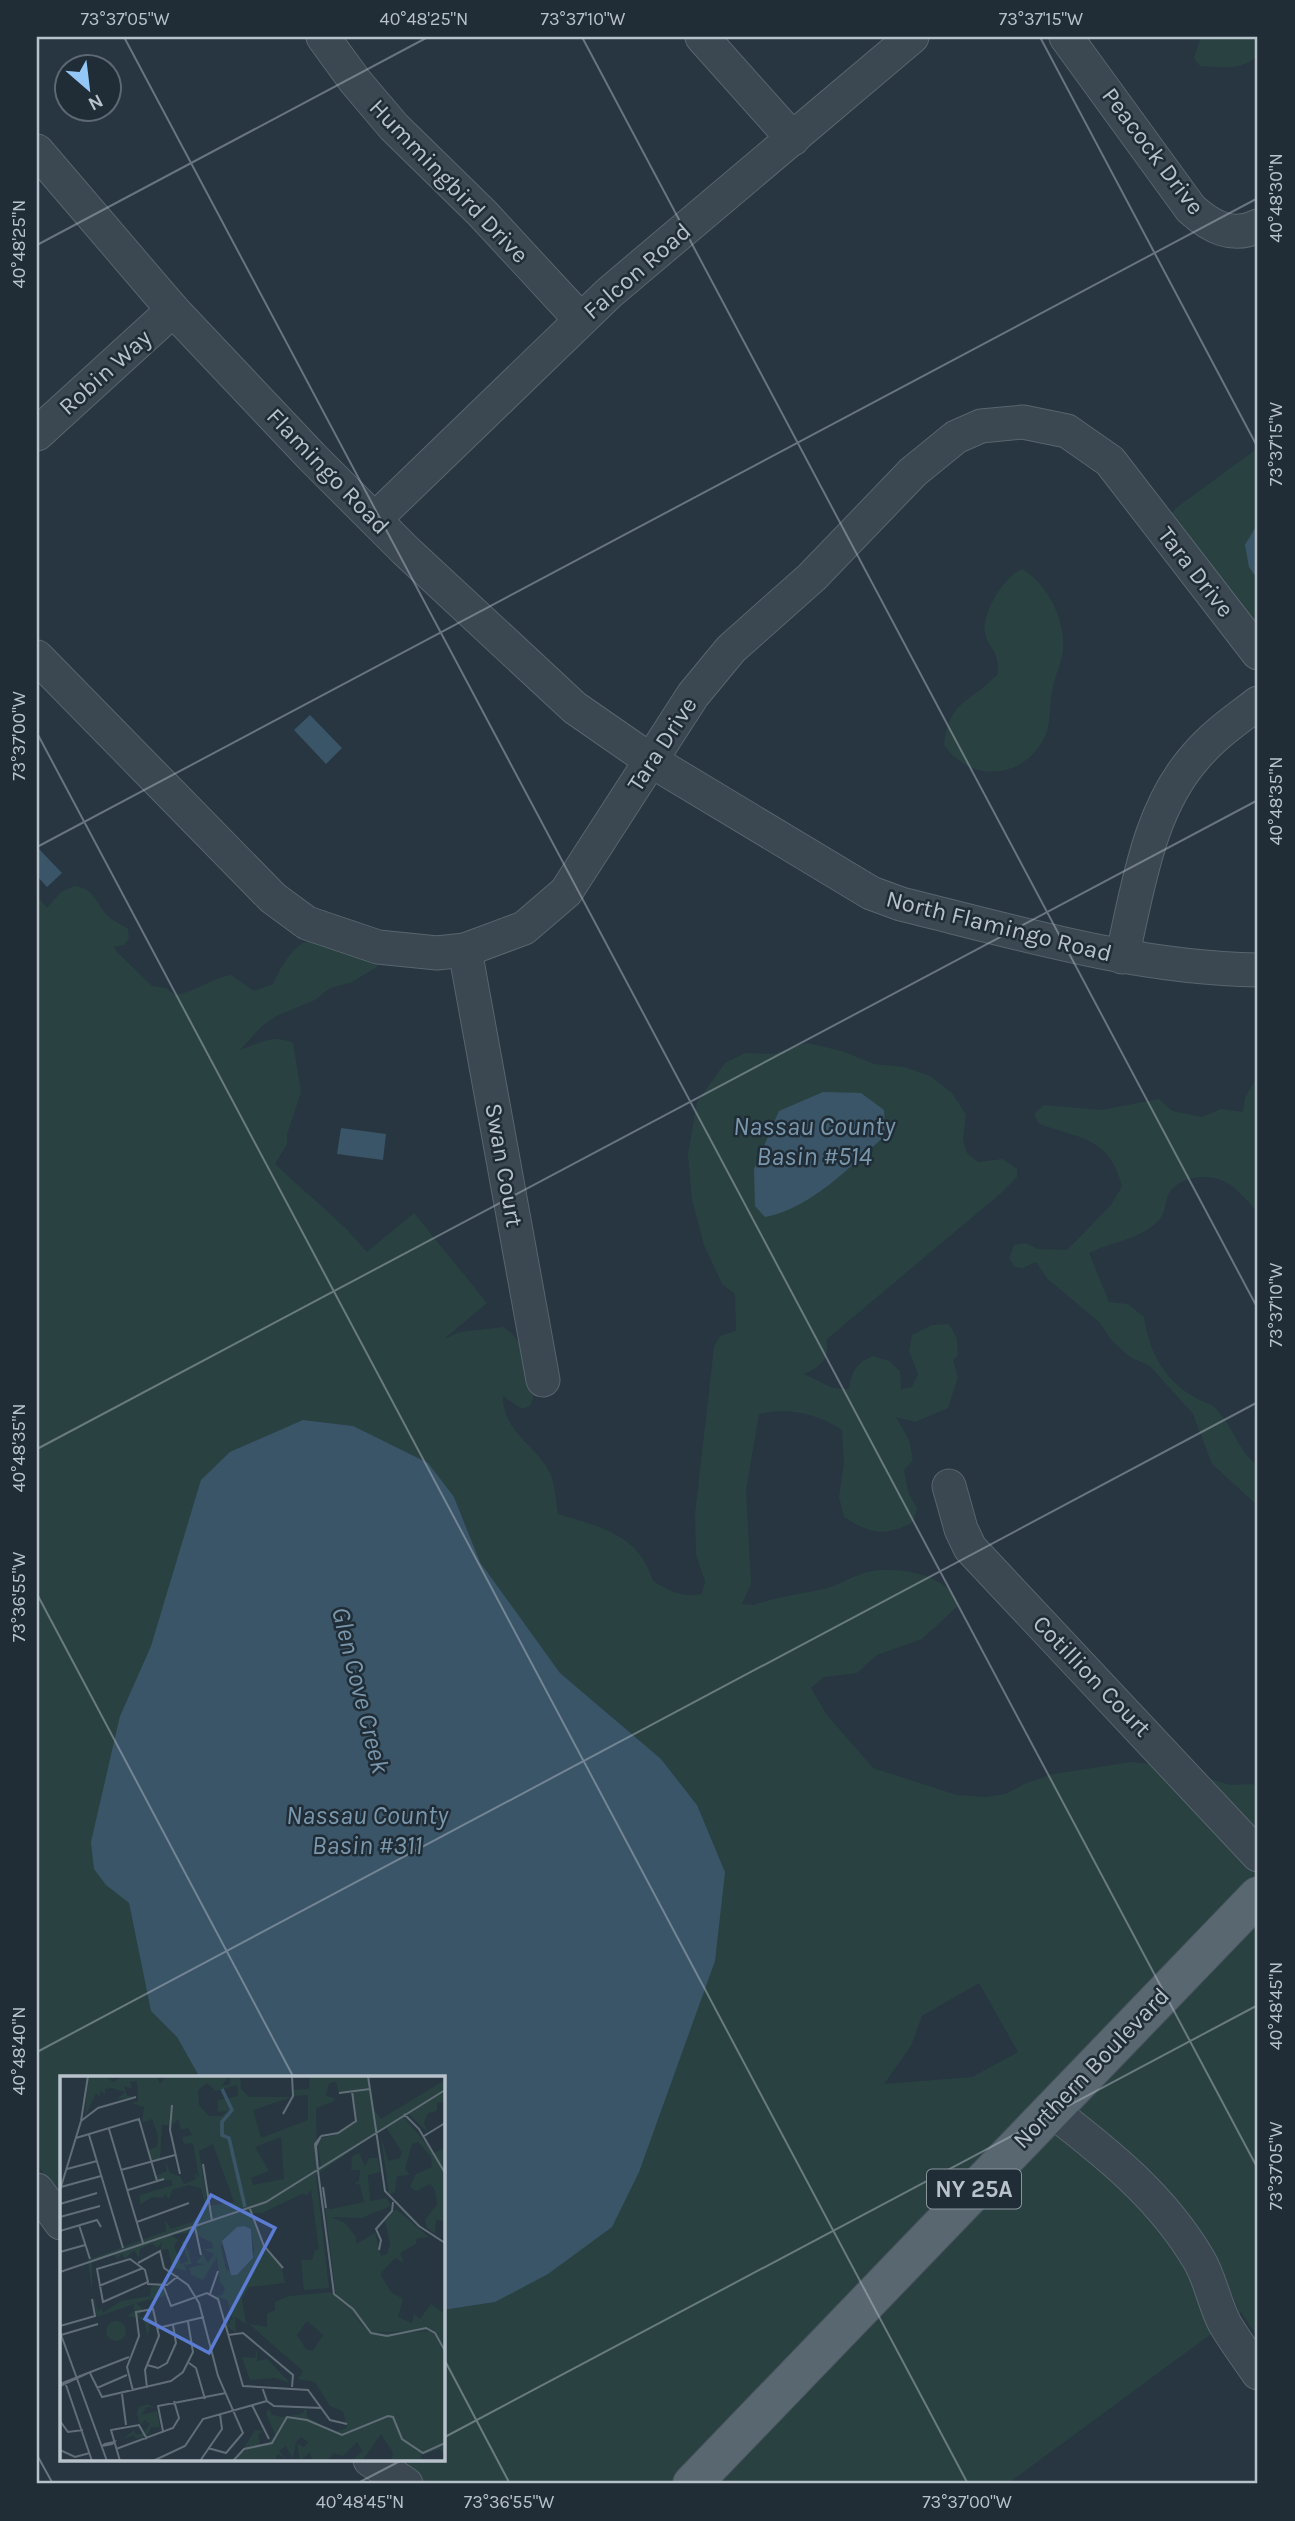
<svg xmlns="http://www.w3.org/2000/svg" width="1295" height="2521" viewBox="0 0 1295 2521" font-family="Karla,sans-serif">
	<style>
		.green { fill: #294241; fill-rule: evenodd }
		.water { fill: #3b5568 }
		.lines { fill: none; stroke-linecap: round; stroke-linejoin: round }
		.minor-casing { stroke: #59656e; stroke-width: 35 }
		.major-casing { stroke: #48535d; stroke-width: 40 }
		.minor { stroke: #3b4751; stroke-width: 33 }
		.major { stroke: #596771; stroke-width: 38 }
		.ticks { fill: none; stroke: #b8c2cb; stroke-width: 2; stroke-opacity: 0.45 }
		.labels { text-anchor: middle; stroke-width: 5; stroke-linejoin: round; paint-order: stroke }
		.shield { fill: #202c36; stroke: #8a959e; stroke-width: 2 }
		.shield-label { font-size: 23px; font-weight: bold; fill: #b8c2cb }
		.street-label { font-size: 24px; fill: #b8c2cb; stroke: #202c36 }
		.water-label { font-size: 26px; font-style: italic; fill: #7997ad; stroke: #202c36 }
		.inset-river { fill: none; stroke: #3b5568; stroke-width: 3.5 }
		.inset-road { fill: none; stroke: #616e78; stroke-width: 2 }
		.view { fill: #5b7cd3; fill-opacity: 0.15; stroke: #5b7cd3; stroke-width: 3.5 }
		.inset-edge { fill: none; stroke: #b8c2cb; stroke-width: 3.5 }
		.neatline { fill: none; stroke: #b8c2cb; stroke-width: 2.5 }
		.ticks-label { font-size: 18px; text-anchor: middle; fill: #b8c2cb }
	</style>
	<rect width="100%" height="100%" fill="#273641"/>
	<g class="green">
		<path d="M 1205,37 L 1258,37 L 1258,55 C 1244,71 1220,67 1200,66 L 1194,58 L 1200,40 Z"/>
		<path d="M 1258,448 L 1258,653 L 1161,527 L 1176,508 Z"/>
		<path d="M 1022,569 C 1048,584 1066,621 1063,651 C 1061,665 1054,678 1052,692 C 1049,705 1051,722 1046,734 C 1027,779 971,785 944,745 C 949,700 970,703 998,674 C 999,649 989,650 985,633 C 981,614 1004,576 1022,569 Z"/>
		<path d="M 74,886 C 99,889 95,908 113,920 C 118,923 123,925 128,929 L 129,938 L 124,945 L 114,947 L 117,952 L 152,986 L 166,988 L 175,995 C 196,992 211,978 231,975 L 254,991 L 273,984 C 300,925 323,932 376,957 L 377,967 L 352,982 L 330,988 L 315,1000 L 276,1016 L 260,1028 L 240,1050 C 259,1044 271,1033 293,1043 L 301,1092 L 287,1134 L 287,1144 L 275,1164 C 306,1194 340,1219 367,1252 L 414,1213 L 487,1303 L 444,1339 L 460,1332 L 503,1327 C 525,1340 543,1382 530,1406 L 522,1409 L 503,1396 C 502,1432 538,1446 551,1475 C 555,1487 556,1502 558,1514 C 600,1527 639,1534 653,1581 C 669,1591 682,1598 702,1594 L 705,1581 L 696,1554 L 695,1514 L 714,1347 L 720,1336 L 736,1331 L 735,1294 L 722,1284 L 704,1245 L 692,1200 L 688,1154 L 697,1102 L 725,1063 L 745,1053 L 774,1054 L 807,1043 L 842,1051 L 874,1064 L 904,1067 L 930,1076 L 952,1093 L 966,1115 L 963,1140 L 967,1153 L 978,1162 L 1002,1159 L 1017,1169 L 1017,1177 L 1001,1193 L 826,1340 C 831,1359 820,1367 804,1374 L 833,1388 L 849,1389 C 852,1371 856,1363 873,1356 L 889,1361 L 900,1371 L 901,1389 L 912,1387 L 918,1374 L 909,1351 L 912,1335 L 932,1325 L 949,1324 L 957,1339 L 958,1355 L 953,1360 L 958,1377 L 948,1408 L 915,1422 L 896,1417 L 909,1440 L 913,1460 L 904,1470 L 908,1492 L 917,1509 L 913,1522 C 885,1537 871,1534 844,1517 L 839,1497 L 844,1464 L 842,1430 C 819,1414 787,1407 759,1414 L 746,1490 L 751,1584 L 742,1604 L 754,1605 C 777,1597 800,1594 824,1589 C 838,1586 850,1577 864,1573 C 892,1564 952,1574 958,1606 L 922,1639 L 877,1655 L 857,1673 L 824,1677 L 811,1688 L 826,1714 L 873,1768 L 957,1795 L 986,1797 L 1006,1794 L 1026,1783 L 1054,1774 L 1131,1762 L 1154,1764 L 1231,1785 L 1258,1784 L 1258,2338 L 1241,2312 L 1007,2484 L 429,2484 L 390,2460 L 443,2460 L 443,2310 L 495,2302 L 725,1872 L 697,1805 L 661,1759 L 560,1673 L 480,1562 L 454,1497 L 353,1426 L 304,1420 L 274,1434 L 173,1576 L 151,1646 L 120,1716 L 106,1885 L 129,1903 L 151,2011 L 177,2037 L 200,2078 L 61,2078 L 61,2195 L 37,2165 L 37,896 L 47,908 L 61,892 ZM 979,1983 L 1018,2052 L 972,2077 L 884,2084 L 911,2046 L 922,2016 Z"/>
		<path d="M 1258,1075 L 1258,1213 C 1250,1204 1241,1193 1232,1186 C 1215,1172 1181,1174 1169,1193 C 1164,1203 1167,1213 1157,1222 C 1138,1240 1112,1242 1089,1253 L 1109,1302 L 1128,1304 L 1144,1317 C 1149,1351 1163,1379 1194,1397 C 1202,1402 1210,1402 1217,1410 C 1234,1428 1237,1450 1258,1466 L 1258,1506 L 1212,1464 L 1193,1414 L 1150,1366 L 1130,1357 L 1112,1341 L 1100,1323 L 1047,1278 L 1036,1262 L 1023,1268 L 1015,1267 L 1009,1258 L 1014,1245 L 1025,1243 L 1038,1249 L 1067,1250 L 1111,1205 L 1122,1186 C 1109,1137 1082,1139 1039,1124 L 1034,1114 L 1044,1105 L 1101,1110 L 1159,1099 L 1172,1111 L 1202,1117 L 1221,1109 L 1243,1112 L 1245,1098 Z"/>
	</g>
	<g class="water">
		<path d="M 1258,523 L 1258,580 L 1249,567 L 1245,545 Z"/>
		<path d="M 310,715 L 342,748 L 326,764 L 294,730 Z"/>
		<path d="M 37,847 L 62,873 L 47,887 L 37,876 Z"/>
		<path d="M 823,1092 L 861,1093 L 884,1110 L 885,1136 C 850,1166 812,1208 765,1217 L 755,1206 L 754,1169 L 779,1111 Z"/>
		<path d="M 341,1128 L 386,1134 L 383,1160 L 337,1154 Z"/>
		<path d="M 303,1420 L 353,1426 L 428,1463 L 454,1497 L 480,1562 L 560,1673 L 661,1759 L 697,1805 L 725,1872 L 715,1961 L 639,2172 L 612,2227 L 548,2274 L 495,2302 L 443,2310 L 443,2078 L 200,2078 L 177,2037 L 151,2011 L 129,1903 L 106,1885 L 94,1869 L 91,1842 L 120,1716 L 151,1646 L 201,1480 L 230,1452 Z"/>
	</g>
	<g class="lines">
		<defs>
			<g id="minor">
				<path d="M 323,37 L 355,81 L 394,127 L 482,213 L 581,320"/>
				<path d="M 702,37 L 793,139"/>
				<path d="M 1066,37 L 1191,209 C 1210,226 1232,239 1258,226"/>
				<path d="M 37,151 L 173,310 L 312,457 L 406,551 L 575,708 L 650,760 L 871,893 L 901,904 C 1019,933 1136,968 1258,970"/>
				<path d="M 37,434 L 173,310"/>
				<path d="M 375,519 L 609,293 L 912,37"/>
				<path d="M 37,657 L 273,898 L 307,923 L 378,947 L 437,953 L 465,950 L 524,928 L 566,892 L 693,695 L 731,649 L 812,577 L 913,472 L 956,437 L 981,426 L 1023,422 L 1067,431 L 1110,461 L 1258,653"/>
				<path d="M 465,950 L 543,1380"/>
				<path d="M 1122,957 C 1138,889 1148,809 1197,755 C 1214,735 1237,719 1258,703"/>
				<path d="M 949,1486 L 961,1529 L 970,1548 L 1258,1855"/>
				<path d="M 1051,2110 C 1108,2154 1162,2197 1199,2260 C 1211,2280 1214,2304 1225,2324 C 1235,2341 1247,2357 1258,2373"/>
				<path d="M 37,2190 L 61,2223"/>
				<path d="M 370,2460 L 406,2484"/>
			</g>
			<path id="major" d="M 692,2484 L 1258,1896"/>
		</defs>
		<use href="#minor" class="minor-casing"/>
		<use href="#major" class="major-casing"/>
		<use href="#minor" class="minor"/>
		<use href="#major" class="major"/>
	</g>
	<path class="ticks" d="M 124,37 L 1258,2169M 582,37 L 1258,1309M 1040,37 L 1258,448M 37,245 L 428,37M 37,733 L 968,2484M 37,847 L 1258,198M 37,1449 L 1258,800M 37,1594 L 294,2078M 37,2052 L 1258,1402M 443,2357 L 510,2484M 443,2438 L 1258,2005M 37,2455 L 53,2484M 356,2484 L 402,2460"/>
	<g class="labels">
		<rect class="shield" x="927" y="2169.5" width="94" height="39" rx="5"/>
		<g class="shield-label">
			<text x="974" y="2197">NY 25A</text>
		</g>
		<g class="street-label">
			<text transform="translate(1153 151) rotate(53)" y="8">Peacock Drive</text>
			<text transform="translate(449 181) rotate(46)" y="8">Hummingbird Drive</text>
			<text transform="translate(637 271) rotate(-41)" y="8">Falcon Road</text>
			<text transform="translate(105 372) rotate(-42)" y="8">Robin Way</text>
			<text transform="translate(328 471) rotate(46)" y="8">Flamingo Road</text>
			<text transform="translate(1196 572) rotate(52)" y="8">Tara Drive</text>
			<text transform="translate(662 744) rotate(-57)" y="8">Tara Drive</text>
			<text transform="translate(999 926) rotate(14)" y="8">North Flamingo Road</text>
			<text transform="translate(504 1165) rotate(80)" y="8">Swan Court</text>
			<text transform="translate(1092 1676) rotate(46)" y="8">Cotillion Court</text>
			<text transform="translate(1091 2068) rotate(-46)" y="8">Northern Boulevard</text>
		</g>
		<g class="water-label">
			<text x="814" y="1135">Nassau County<tspan x="814" dy="30">Basin #514</tspan></text>
			<text transform="translate(361 1690) rotate(76)" y="9">Glen Cove Creek</text>
			<text x="367" y="1824">Nassau County<tspan x="367" dy="30">Basin #311</tspan></text>
		</g>
	</g>
	<g transform="translate(60 2076)">
		<rect width="385" height="385" fill="#273641"/>
		<path d="M 28,0 L 45,0 L 53,6 L 63,0 L 97,0 L 100,8 L 106,0 L 168,0 L 162,10 L 170,8 L 170,0 L 180,0 L 181,13 L 189,21 L 232,21 L 193,34 L 201,62 L 248,44 L 248,19 L 233,20 L 232,14 L 249,13 L 250,0 L 308,0 L 313,33 L 321,43 L 385,4 L 385,26 L 377,27 L 377,35 L 368,37 L 364,47 L 368,57 L 348,37 L 343,40 L 374,77 L 385,72 L 385,145 L 376,144 L 375,158 L 367,152 L 365,144 L 377,128 L 375,114 L 370,108 L 356,115 L 350,111 L 356,98 L 372,91 L 371,81 L 358,66 L 352,68 L 345,93 L 350,99 L 337,100 L 335,116 L 329,119 L 321,61 L 328,85 L 340,82 L 342,76 L 326,51 L 256,99 L 269,212 L 244,214 L 241,184 L 252,184 L 255,174 L 259,174 L 251,113 L 246,120 L 244,117 L 202,137 L 191,137 L 206,175 L 221,189 L 225,207 L 189,211 L 182,223 L 186,248 L 175,241 L 176,257 L 167,250 L 167,245 L 171,250 L 169,243 L 173,244 L 167,224 L 155,220 L 162,219 L 165,212 L 160,206 L 157,181 L 143,204 L 131,199 L 129,192 L 144,188 L 136,187 L 143,178 L 148,187 L 154,178 L 143,173 L 153,172 L 152,167 L 132,156 L 111,159 L 118,164 L 114,170 L 121,188 L 128,185 L 121,165 L 125,165 L 132,188 L 124,189 L 127,195 L 113,192 L 108,173 L 101,174 L 102,166 L 97,172 L 92,167 L 80,173 L 79,183 L 74,174 L 65,183 L 62,177 L 58,183 L 53,178 L 32,186 L 32,216 L 28,184 L 106,155 L 105,144 L 111,153 L 132,146 L 142,138 L 145,127 L 141,112 L 129,109 L 112,114 L 109,124 L 105,117 L 104,122 L 92,121 L 80,129 L 80,119 L 113,109 L 111,104 L 97,105 L 96,100 L 107,95 L 105,84 L 110,97 L 120,100 L 124,108 L 136,103 L 134,95 L 139,102 L 133,67 L 124,68 L 122,61 L 132,59 L 128,52 L 121,54 L 118,43 L 113,49 L 112,43 L 109,49 L 102,49 L 100,84 L 92,86 L 88,74 L 97,71 L 98,60 L 92,43 L 82,47 L 84,31 L 71,27 L 78,25 L 77,5 L 70,6 L 72,13 L 64,10 L 67,20 L 72,20 L 69,22 L 57,23 L 65,16 L 52,12 L 45,13 L 45,18 L 40,15 L 40,21 L 36,17 L 25,41 ZM 276,6 L 279,17 L 292,15 L 297,43 L 275,59 L 261,62 L 258,70 L 261,89 L 257,92 L 256,32 L 273,26 L 275,22 L 266,20 L 269,7 ZM 147,7 L 156,15 L 177,9 L 178,20 L 158,24 L 158,36 L 168,35 L 161,40 L 149,40 L 139,29 L 138,14 ZM 221,61 L 224,103 L 193,109 L 191,102 L 209,95 L 195,71 ZM 153,68 L 174,126 L 148,130 L 139,75 ZM 177,151 L 191,154 L 194,174 L 192,184 L 175,199 L 166,193 L 161,170 ZM 299,77 L 305,90 L 309,82 L 318,82 L 320,96 L 308,99 L 310,125 L 327,122 L 331,130 L 301,142 L 271,141 L 285,147 L 296,161 L 296,168 L 315,157 L 321,180 L 327,178 L 330,168 L 325,145 L 336,133 L 369,161 L 357,162 L 356,168 L 340,177 L 344,187 L 335,182 L 320,198 L 331,216 L 343,223 L 338,241 L 352,247 L 354,238 L 360,243 L 371,228 L 385,238 L 385,273 L 373,254 L 311,257 L 276,220 L 264,124 L 266,132 L 271,133 L 304,126 L 300,109 L 294,107 L 299,105 L 300,94 L 291,94 L 292,80 ZM 103,209 L 105,220 L 76,227 L 82,232 L 79,241 L 91,242 L 88,261 L 84,244 L 67,240 L 74,235 L 74,228 L 37,241 L 33,218 L 38,236 L 42,232 L 43,237 L 61,225 L 90,220 L 91,211 ZM 272,216 L 311,258 L 372,255 L 385,277 L 385,380 L 380,373 L 361,379 L 361,385 L 331,385 L 333,377 L 321,358 L 302,385 L 292,385 L 302,375 L 297,366 L 283,380 L 274,377 L 267,385 L 252,385 L 250,376 L 240,385 L 237,367 L 244,371 L 248,366 L 241,361 L 236,366 L 233,383 L 226,370 L 219,375 L 226,383 L 218,378 L 214,385 L 177,383 L 195,354 L 204,355 L 198,358 L 200,369 L 208,368 L 215,358 L 206,337 L 209,332 L 212,339 L 221,341 L 242,338 L 246,332 L 247,341 L 274,356 L 287,352 L 283,335 L 270,330 L 255,306 L 238,303 L 243,295 L 189,248 L 207,251 L 207,238 L 215,234 L 215,226 L 229,220 ZM 247,245 L 263,259 L 253,275 L 246,273 L 237,259 ZM46 255a10 10 0 1 1 20 0a10 10 0 1 1-20 0ZM 197,274 L 197,285 L 207,283 L 230,307 L 215,302 L 190,304 L 182,281 L 195,282 ZM 87,328 L 96,332 L 87,331 L 81,339 L 97,335 L 100,351 L 91,351 L 88,359 L 76,363 L 74,359 L 63,363 L 74,354 L 76,359 L 83,357 L 90,348 L 85,344 L 80,349 L 77,338 L 79,331 Z" fill="#294241" fill-rule="evenodd"/>
		<path d="M 184,150 L 191,153 L 193,182 L 177,199 L 171,199 L 162,165 L 177,151 Z" fill="#3b5568"/>
		<path class="inset-river" d="M 162,13 L 172,34 L 162,46 L 162,59 L 169,62 L 185,131"/>
		<path class="inset-road" d="M 308,0 L 325,115 L 359,150 L 385,167M 279,17 L 310,13M 112,29 L 110,54 L 120,98M 223,38 L 233,20 L 232,0M 344,38 L 359,53 L 385,97M 21,45 L 38,32 L 76,21M 49,53 L 83,167M 29,59 L 63,172M 261,60 L 256,70 L 258,95 L 255,68 ZM 261,60 L 278,57 L 296,45 L 292,15M 364,60 L 385,47M 16,62 L 79,43 L 97,105M 143,88 L 152,145M 7,93 L 37,85M 61,94 L 115,79M 258,95 L 274,218 L 293,233 L 311,257 L 327,260 L 366,252 L 375,257 L 385,275M 1,111 L 41,100M 263,111 L 266,132M 0,114 L 21,45 L 28,0M 68,114 L 104,103M 0,128 L 37,117M 190,133 L 204,170 L 223,192M 0,141 L 40,130M 77,146 L 129,127M 19,149 L 30,183M 135,151 L 141,179M 0,155 L 37,144 L 41,151M 319,174 L 321,164 L 316,153 L 332,135 L 333,126M 0,176 L 25,169M 70,183 L 85,194 L 88,206 L 43,226 L 37,193 ZM 78,187 L 100,175 L 104,192 L 128,209 L 139,227 L 158,300 L 183,357 L 166,377 L 148,372M 0,196 L 206,126 L 385,14M 87,208 L 107,209 L 118,200M 103,209 L 111,230 L 147,217 L 158,223 L 183,310 L 248,314 L 270,344 L 287,348M 39,210 L 83,192M 150,218 L 158,195M 0,250 L 35,240 L 32,223M 98,252 L 144,241M 0,256 L 47,385M 1,259 L 38,248M 168,259 L 183,257 L 233,299 L 232,311M 129,287 L 136,292 L 145,323M 87,289 L 98,292 L 107,287 L 116,267 L 113,249M 28,297 L 69,281M 30,297 L 42,321 L 111,305 L 123,296 L 133,276 L 128,246M 5,306 L 32,385M 0,308 L 28,297 L 0,310M 202,311 L 207,325 L 214,330 L 262,332M 37,312 L 67,299M 73,315 L 67,291 L 79,260 L 76,236 L 93,233 L 99,260 L 85,294 L 87,312M 62,318 L 66,349M 192,329 L 209,363M 0,345 L 8,356 L 23,354M 103,355 L 98,330 L 166,317M 54,366 L 52,368 L 42,370 L 45,368 ZM 56,373 L 113,352 L 119,342 L 114,325M 0,374 L 15,381 L 30,377M 60,385 L 51,354 L 79,349 L 87,363M 93,385 L 125,370 L 143,343 L 207,325M 140,385 L 162,353 L 160,338M 173,385 L 184,373 L 212,367 L 227,341 L 247,344 L 282,359 L 328,340 L 333,341 L 342,363 L 363,377 L 385,367"/>
		<path class="view" d="M 151,119 L 215,152 L 149,277 L 85,243 Z"/>
		<rect width="385" height="385" class="inset-edge"/>
	</g>
	<rect width="1295" height="2521" fill="none" stroke="#202c36" stroke-width="77"/>
	<g transform="translate(88 88) rotate(152)"><circle r="33" fill="#202c36" stroke="#5d6872" stroke-width="2"/>
	<path d="M0-5L12 26L0 18L-12 26Z" fill="#92c7f6"/>
	<text y="-10" font-size="19" font-weight="bold" text-anchor="middle" fill="#b8c2cb">N</text>
	</g>
	<rect x="38" y="38" width="1218" height="2444" class="neatline"/>
	<g class="ticks-label">
		<text x="125" y="25">73°37'05"W</text>
		<text x="424" y="25">40°48'25"N</text>
		<text x="583" y="25">73°37'10"W</text>
		<text x="1041" y="25">73°37'15"W</text>
		<text transform="translate(1276 198) rotate(-90)" y="6">40°48'30"N</text>
		<text transform="translate(19 244) rotate(-90)" y="6">40°48'25"N</text>
		<text transform="translate(1276 444) rotate(-90)" y="6">73°37'15"W</text>
		<text transform="translate(19 736) rotate(-90)" y="6">73°37'00"W</text>
		<text transform="translate(1276 801) rotate(-90)" y="6">40°48'35"N</text>
		<text transform="translate(1276 1305) rotate(-90)" y="6">73°37'10"W</text>
		<text transform="translate(19 1448) rotate(-90)" y="6">40°48'35"N</text>
		<text transform="translate(19 1597) rotate(-90)" y="6">73°36'55"W</text>
		<text transform="translate(1276 2006) rotate(-90)" y="6">40°48'45"N</text>
		<text transform="translate(19 2051) rotate(-90)" y="6">40°48'40"N</text>
		<text transform="translate(1276 2166) rotate(-90)" y="6">73°37'05"W</text>
		<text x="360" y="2508">40°48'45"N</text>
		<text x="509" y="2508">73°36'55"W</text>
		<text x="967" y="2508">73°37'00"W</text>
	</g>
</svg>
